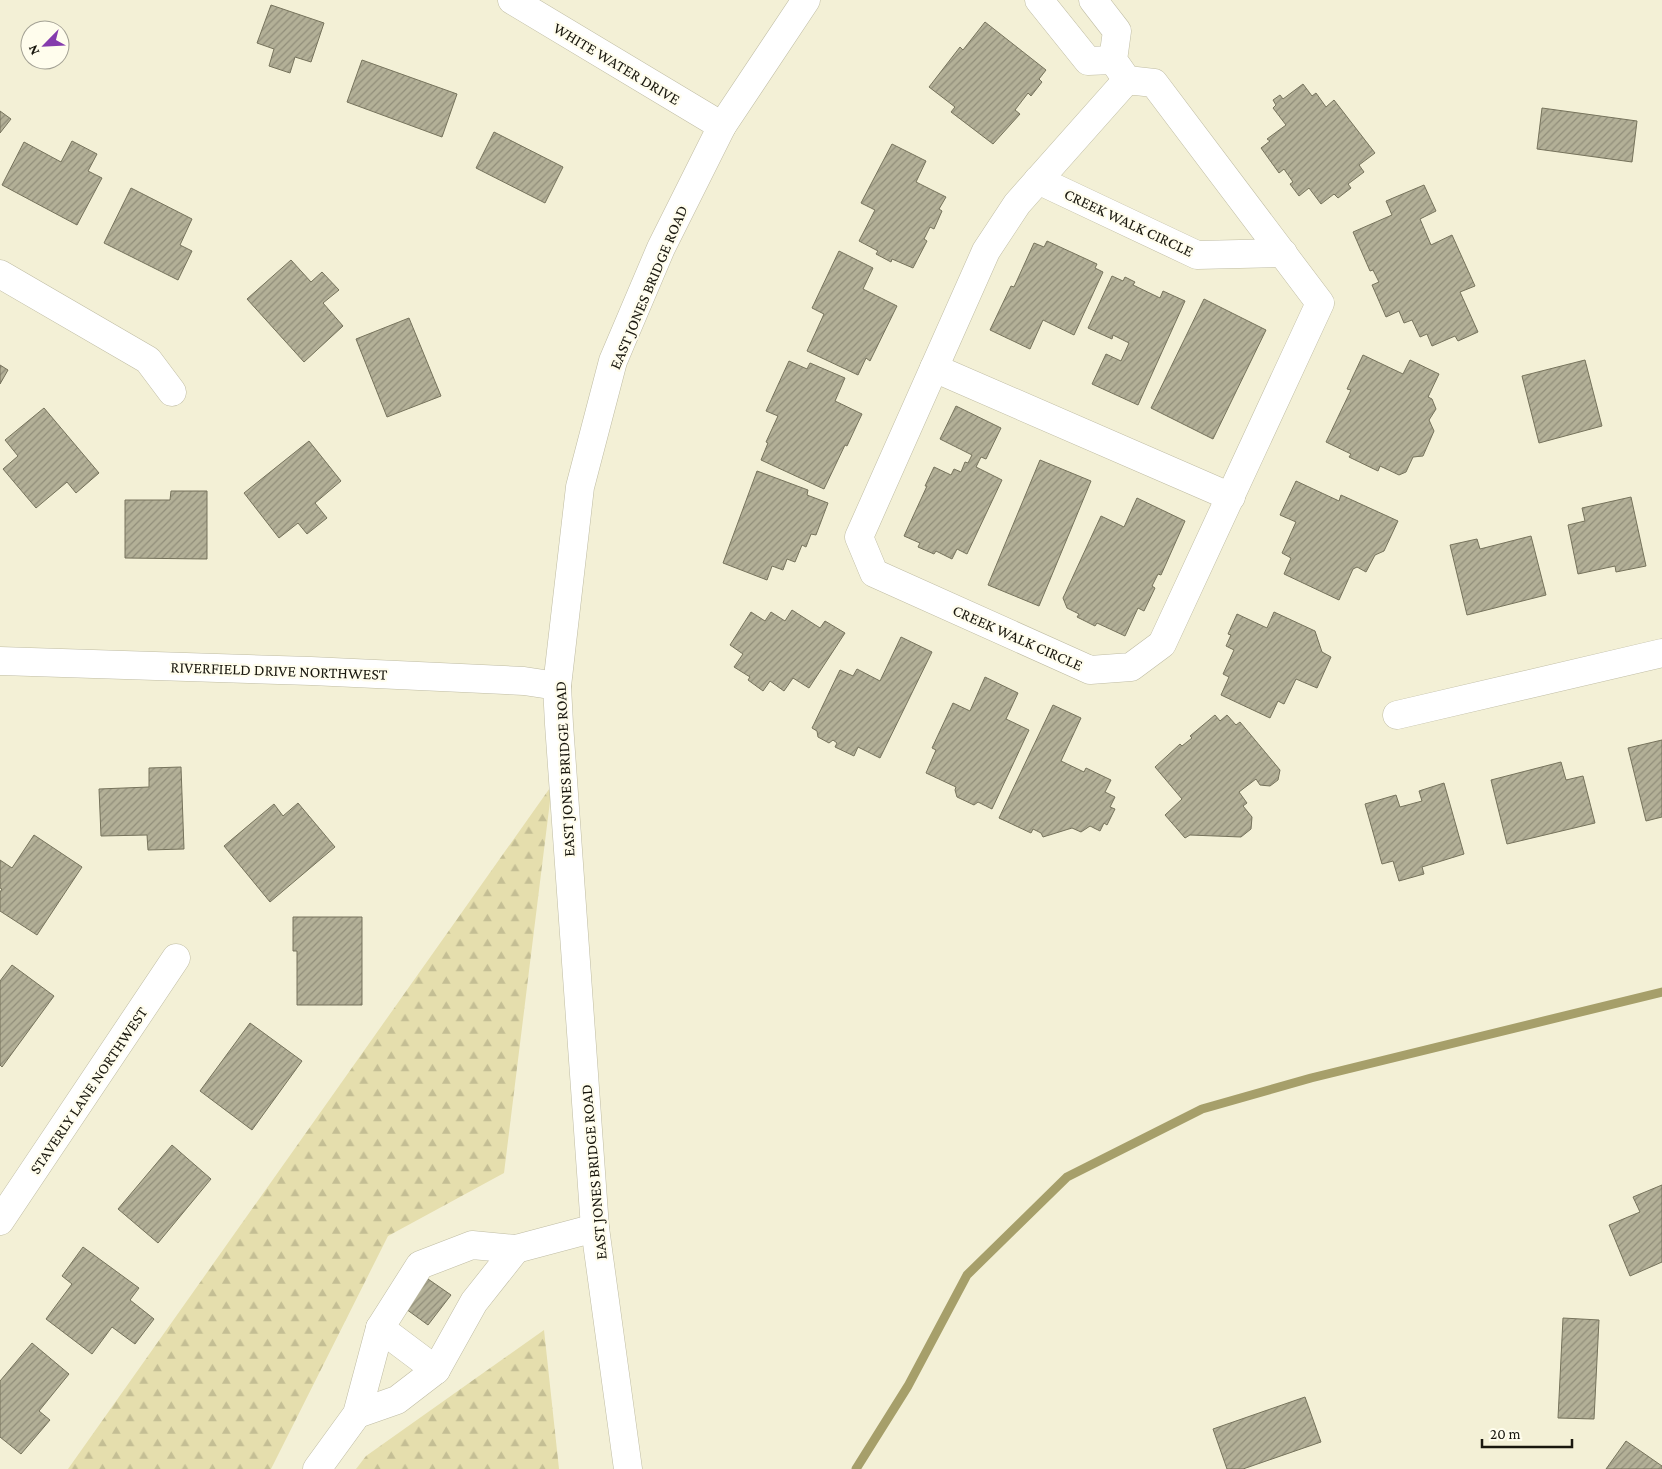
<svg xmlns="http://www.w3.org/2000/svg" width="1662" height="1469" viewBox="0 0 1662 1469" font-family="'Crimson Pro',serif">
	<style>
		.forest { fill: url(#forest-firs) }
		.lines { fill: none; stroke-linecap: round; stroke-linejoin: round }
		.stream { stroke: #a69f6a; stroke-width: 9 }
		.building { fill: url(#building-hatch); stroke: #76735c }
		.minor-casing { stroke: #bfbca3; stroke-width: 29 }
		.minor { stroke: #fff; stroke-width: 28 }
		.labels { text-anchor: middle; stroke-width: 4.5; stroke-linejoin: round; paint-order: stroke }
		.street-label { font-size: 16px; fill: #19170e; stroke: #fffded }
	</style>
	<defs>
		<pattern id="forest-firs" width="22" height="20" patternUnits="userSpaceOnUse" patternTransform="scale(1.25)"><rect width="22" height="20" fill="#e5dead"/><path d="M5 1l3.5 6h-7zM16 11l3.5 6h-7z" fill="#c4be94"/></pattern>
		<pattern id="building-hatch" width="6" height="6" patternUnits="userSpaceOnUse" patternTransform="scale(1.25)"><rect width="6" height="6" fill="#b3b097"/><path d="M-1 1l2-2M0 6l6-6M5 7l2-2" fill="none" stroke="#918e7a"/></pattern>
	</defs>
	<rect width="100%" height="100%" fill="#f3f0d6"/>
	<g class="forest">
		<path d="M 552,785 L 504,1173 L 388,1236 L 271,1469 L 68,1469 Z"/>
		<path d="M 544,1330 L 559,1469 L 356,1469 L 366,1456 Z"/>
	</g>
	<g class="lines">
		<path class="stream" d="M 856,1469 L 908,1386 L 967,1275 L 1067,1177 L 1202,1109 L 1311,1078 L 1662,992"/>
	</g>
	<g class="building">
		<path d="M 271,5 L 324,23 L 311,62 L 295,57 L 290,73 L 269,66 L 274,49 L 257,43 Z"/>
		<path d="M 985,22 L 1046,70 L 1039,79 L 1042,82 L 1031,96 L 1028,93 L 1015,110 L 1020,114 L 993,144 L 951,112 L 955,107 L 929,87 L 960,47 L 963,50 Z"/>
		<path d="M 362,60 L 457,94 L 442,137 L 347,102 Z"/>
		<path d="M 1303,84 L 1312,96 L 1316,93 L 1326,107 L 1334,100 L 1375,153 L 1359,165 L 1364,172 L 1348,184 L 1351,188 L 1338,198 L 1334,194 L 1321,204 L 1309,188 L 1299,196 L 1290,184 L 1293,182 L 1284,169 L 1279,173 L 1261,148 L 1270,141 L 1267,139 L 1286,125 L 1273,108 L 1276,105 L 1273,100 L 1280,95 L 1283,99 Z"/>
		<path d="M 1542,108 L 1637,121 L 1632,162 L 1537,149 Z"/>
		<path d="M 0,111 L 11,119 L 0,133 Z"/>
		<path d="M 494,132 L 563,167 L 545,203 L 476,168 Z"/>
		<path d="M 72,141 L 97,154 L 88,171 L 102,178 L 77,225 L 2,185 L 24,142 L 61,162 Z"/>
		<path d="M 892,144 L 926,161 L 916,182 L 946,197 L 939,209 L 942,211 L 934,229 L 930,227 L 924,239 L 927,241 L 913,268 L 892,259 L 891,262 L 876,254 L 878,251 L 859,241 L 875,210 L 861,203 Z"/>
		<path d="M 1424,185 L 1436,211 L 1420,219 L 1431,245 L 1452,235 L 1475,286 L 1460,292 L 1478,332 L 1458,341 L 1455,336 L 1432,346 L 1427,334 L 1420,337 L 1412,320 L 1404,323 L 1399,311 L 1386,317 L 1372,285 L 1379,282 L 1373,270 L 1370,271 L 1353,232 L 1392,215 L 1386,201 Z"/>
		<path d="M 131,188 L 192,219 L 180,245 L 192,251 L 178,280 L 104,243 Z"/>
		<path d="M 1047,241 L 1097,264 L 1095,268 L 1103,272 L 1074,335 L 1043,320 L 1030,349 L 990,330 L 1011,286 L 1014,287 L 1034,243 L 1044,247 Z"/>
		<path d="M 839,251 L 873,268 L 863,289 L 897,306 L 870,361 L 866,358 L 858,375 L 807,351 L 824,314 L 812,308 Z"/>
		<path d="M 291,260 L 311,282 L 322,272 L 339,290 L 323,303 L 343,326 L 304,362 L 247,299 Z"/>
		<path d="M 1112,276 L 1123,281 L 1125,277 L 1135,282 L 1133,285 L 1160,298 L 1163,291 L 1185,301 L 1138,405 L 1092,384 L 1106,354 L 1121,361 L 1129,343 L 1113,335 L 1112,339 L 1088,328 Z"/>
		<path d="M 1204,299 L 1266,330 L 1213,439 L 1151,408 Z"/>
		<path d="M 409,318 L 441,396 L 387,417 L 356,339 Z"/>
		<path d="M 1363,355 L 1403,374 L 1410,360 L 1439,374 L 1428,397 L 1432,399 L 1436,409 L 1429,420 L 1434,431 L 1423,456 L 1413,457 L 1406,472 L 1399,475 L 1380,466 L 1378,471 L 1349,457 L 1351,454 L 1326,442 L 1351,390 L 1347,389 Z"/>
		<path d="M 1585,360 L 1602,426 L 1539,443 L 1522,376 Z"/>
		<path d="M 789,361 L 807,369 L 810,363 L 845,378 L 835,401 L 862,414 L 847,446 L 845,445 L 824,489 L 761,460 L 768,443 L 766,442 L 778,416 L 766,411 Z"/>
		<path d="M 0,365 L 8,370 L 0,384 Z"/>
		<path d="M 956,406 L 1001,428 L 986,459 L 981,457 L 976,467 L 1002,480 L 967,554 L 957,549 L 952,559 L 936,551 L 934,554 L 918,547 L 920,543 L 904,536 L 927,486 L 925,486 L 934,467 L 951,475 L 954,469 L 961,472 L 965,462 L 968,463 L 972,455 L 940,439 Z"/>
		<path d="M 44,408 L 99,473 L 76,493 L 67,482 L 36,508 L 3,469 L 18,456 L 5,440 Z"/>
		<path d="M 309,441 L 341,481 L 315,503 L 327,518 L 307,534 L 298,523 L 279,538 L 244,493 Z"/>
		<path d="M 1040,460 L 1091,481 L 1039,606 L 988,585 Z"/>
		<path d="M 757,471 L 808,490 L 807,495 L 828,503 L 816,535 L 811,534 L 806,547 L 802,545 L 795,562 L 787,559 L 783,570 L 772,566 L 767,580 L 723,563 Z"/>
		<path d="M 1296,481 L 1339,501 L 1341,495 L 1398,521 L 1384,551 L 1375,555 L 1366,572 L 1357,567 L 1353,569 L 1339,600 L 1284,574 L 1291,558 L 1282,553 L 1296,522 L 1280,515 Z"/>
		<path d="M 171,491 L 207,491 L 207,559 L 125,558 L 125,500 L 170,500 Z"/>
		<path d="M 1631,497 L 1646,566 L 1616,572 L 1615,566 L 1578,574 L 1568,525 L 1585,521 L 1582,508 Z"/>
		<path d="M 1137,498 L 1185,521 L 1161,575 L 1158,574 L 1152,586 L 1155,588 L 1144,611 L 1138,608 L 1125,636 L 1097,623 L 1095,626 L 1077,617 L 1079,614 L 1067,608 L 1063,598 L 1101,516 L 1124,527 Z"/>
		<path d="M 1531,536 L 1546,595 L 1467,615 L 1450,545 L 1477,539 L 1480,549 Z"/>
		<path d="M 792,610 L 820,628 L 825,621 L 845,633 L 809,688 L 793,678 L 784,691 L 770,681 L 763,691 L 748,680 L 750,677 L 734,667 L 743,654 L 730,645 L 751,612 L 765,621 L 771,612 L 785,621 Z"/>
		<path d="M 1274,612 L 1315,631 L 1322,652 L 1331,657 L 1317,688 L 1296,679 L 1284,704 L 1278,701 L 1270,718 L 1221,695 L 1229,677 L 1223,674 L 1234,650 L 1226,646 L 1231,635 L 1228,634 L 1237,614 L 1267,628 Z"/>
		<path d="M 901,637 L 932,652 L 880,758 L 858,747 L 854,756 L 835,747 L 837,743 L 833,740 L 829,743 L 818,737 L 817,731 L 812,728 L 840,670 L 853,676 L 857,669 L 880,681 Z"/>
		<path d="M 985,677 L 1018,693 L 1006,719 L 1029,730 L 992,809 L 978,802 L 974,805 L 957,797 L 955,790 L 956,787 L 926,773 L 936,750 L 932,748 L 953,703 L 970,711 Z"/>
		<path d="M 1053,705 L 1081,718 L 1061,761 L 1084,772 L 1086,768 L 1111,780 L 1105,792 L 1115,797 L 1110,807 L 1115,809 L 1107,825 L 1104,823 L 1100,831 L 1090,826 L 1081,832 L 1072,828 L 1043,837 L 1041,833 L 1033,829 L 1031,833 L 999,818 Z"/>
		<path d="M 1215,715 L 1220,721 L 1227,715 L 1236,725 L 1240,722 L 1280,770 L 1278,780 L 1270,786 L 1260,785 L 1256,779 L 1239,792 L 1247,803 L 1243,806 L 1252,817 L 1251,829 L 1241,837 L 1190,835 L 1185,838 L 1165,815 L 1182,799 L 1155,767 L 1180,744 L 1182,746 L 1192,738 L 1190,736 Z"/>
		<path d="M 1662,740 L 1662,817 L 1646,821 L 1628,748 Z"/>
		<path d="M 1561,762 L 1566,780 L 1583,776 L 1595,823 L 1507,844 L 1491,780 Z"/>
		<path d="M 181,767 L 184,849 L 148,850 L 147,835 L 101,836 L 99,789 L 149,787 L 149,768 Z"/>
		<path d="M 1444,783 L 1464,854 L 1422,867 L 1424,874 L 1399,881 L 1393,861 L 1382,864 L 1365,804 L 1396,795 L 1400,807 L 1422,801 L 1419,791 Z"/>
		<path d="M 298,803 L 335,847 L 270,902 L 224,846 L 274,804 L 283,816 Z"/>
		<path d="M 34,835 L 82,867 L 37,935 L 0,911 L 0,892 L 2,889 L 0,888 L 0,860 L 12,868 Z"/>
		<path d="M 293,917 L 362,917 L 362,1005 L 297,1005 L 297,951 L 293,951 Z"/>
		<path d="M 12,965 L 54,996 L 2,1067 L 0,1065 L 0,981 Z"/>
		<path d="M 250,1023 L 302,1061 L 252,1130 L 200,1091 Z"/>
		<path d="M 172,1145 L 211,1179 L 158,1243 L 118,1209 Z"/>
		<path d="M 1662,1185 L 1662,1262 L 1630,1276 L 1609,1225 L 1640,1212 L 1633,1197 Z"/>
		<path d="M 83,1247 L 139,1288 L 130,1300 L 154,1319 L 135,1344 L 112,1327 L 92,1354 L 46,1319 L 72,1284 L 62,1276 Z"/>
		<path d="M 428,1279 L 451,1295 L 428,1325 L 406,1309 Z"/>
		<path d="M 1563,1318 L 1599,1320 L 1594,1419 L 1558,1418 Z"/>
		<path d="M 32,1343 L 69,1374 L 39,1411 L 50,1420 L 21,1454 L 0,1437 L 0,1381 Z"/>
		<path d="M 1305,1397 L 1321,1442 L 1243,1469 L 1227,1469 L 1213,1429 Z"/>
		<path d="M 1626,1441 L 1662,1466 L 1662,1469 L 1606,1469 Z"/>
	</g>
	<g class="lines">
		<defs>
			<g id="minor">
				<path d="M 512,0 L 722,126"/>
				<path d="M 1039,0 L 1088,61 L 1113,60"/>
				<path d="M 1093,0 L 1117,31 L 1113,60 L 1127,80 L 1154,83 L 1320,303 L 1162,644 L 1131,667 L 1090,670 L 874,573 L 859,537 L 986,251 L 1017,204 L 1127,80"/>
				<path d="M 1038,180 L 1197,255 L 1283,253"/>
				<path d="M 0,274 L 148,360 L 172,392"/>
				<path d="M 934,368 L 1231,497"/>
				<path d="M 0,661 L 311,671 L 524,681 L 557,686"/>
				<path d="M 1397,715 L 1662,653"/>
				<path d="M 0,1221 L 176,958"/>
				<path d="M 380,1328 L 436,1370"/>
				<path d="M 357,1414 L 397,1400 L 436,1370 L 474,1302 L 516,1249"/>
				<path d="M 317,1469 L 357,1414 L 380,1328 L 420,1265 L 472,1245 L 516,1249 L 595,1228"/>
				<path d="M 628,1469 L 595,1228 L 559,724 L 557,686 L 580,487 L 613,361 L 661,248 L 722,126 L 806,0"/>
			</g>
		</defs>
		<use href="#minor" class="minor-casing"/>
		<use href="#minor" class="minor"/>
	</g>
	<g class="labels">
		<g class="street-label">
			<text transform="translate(617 63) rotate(31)" y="6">WHITE WATER DRIVE</text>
			<text transform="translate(1129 222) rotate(25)" y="6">CREEK WALK CIRCLE</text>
			<text transform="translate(648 287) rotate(-67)" y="6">EAST JONES BRIDGE ROAD</text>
			<text transform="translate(1018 637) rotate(24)" y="6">CREEK WALK CIRCLE</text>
			<text transform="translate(279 670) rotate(2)" y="6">RIVERFIELD DRIVE NORTHWEST</text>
			<text transform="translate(564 769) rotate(-93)" y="6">EAST JONES BRIDGE ROAD</text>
			<text transform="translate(88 1090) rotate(-56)" y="6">STAVERLY LANE NORTHWEST</text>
			<text transform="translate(593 1172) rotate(-95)" y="6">EAST JONES BRIDGE ROAD</text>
		</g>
	</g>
	<g transform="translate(45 45) rotate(246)"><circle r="24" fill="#fffded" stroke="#a3a194"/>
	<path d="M0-4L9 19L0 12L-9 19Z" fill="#853bad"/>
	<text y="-8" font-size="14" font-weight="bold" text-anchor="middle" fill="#19170e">N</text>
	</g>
	<path d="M1482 1439v8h90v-8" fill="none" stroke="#19170e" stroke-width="2.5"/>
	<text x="1490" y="1439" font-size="15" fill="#19170e" stroke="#fffded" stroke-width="4" paint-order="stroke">20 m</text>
</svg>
